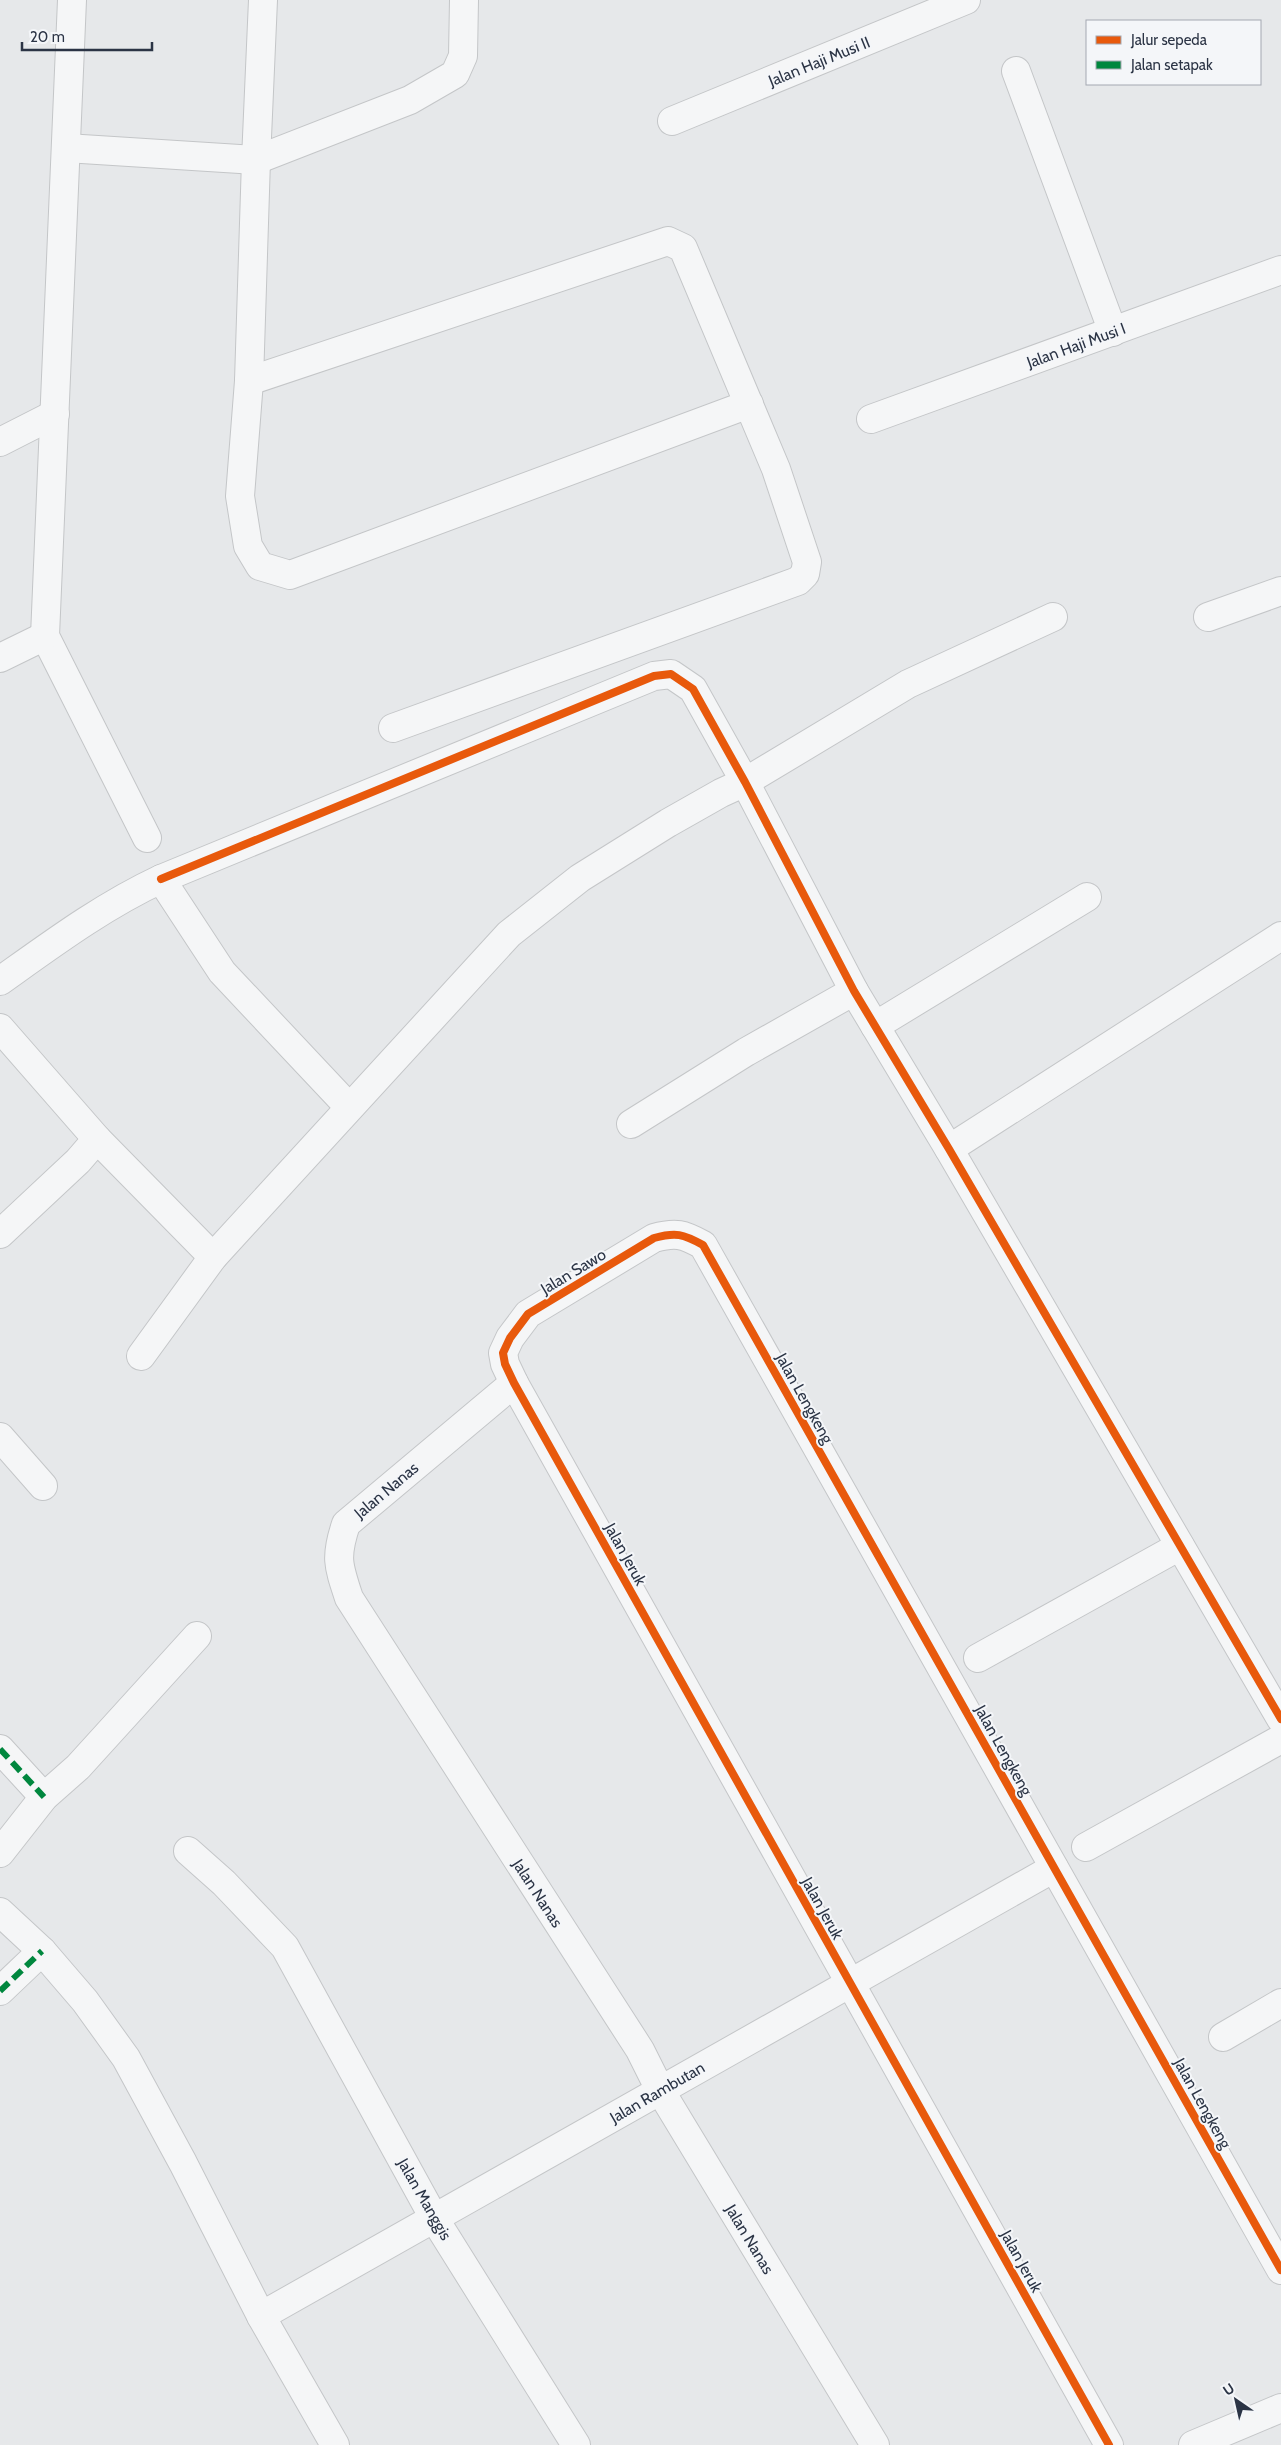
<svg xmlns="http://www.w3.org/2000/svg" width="1281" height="2445" viewBox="0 0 1281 2445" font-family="Cabin,sans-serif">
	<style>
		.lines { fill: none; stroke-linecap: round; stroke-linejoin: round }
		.minor-casing { stroke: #c4c6c8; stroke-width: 30 }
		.minor { stroke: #f5f6f7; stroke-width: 28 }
		.quiet { stroke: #00873e; stroke-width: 6; stroke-dasharray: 12 6; stroke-linecap: butt }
		.cycleway-casing { stroke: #f4f6f9; stroke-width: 11 }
		.cycleway { stroke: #e8590c; stroke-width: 8 }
		.labels { text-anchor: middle; stroke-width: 4; stroke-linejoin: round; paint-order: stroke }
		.street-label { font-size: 16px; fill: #2b3445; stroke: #f4f6f9 }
	</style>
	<rect width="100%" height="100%" fill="#e6e8ea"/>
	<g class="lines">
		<defs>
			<g id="minor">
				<path d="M 72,0 L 45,636 L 147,838"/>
				<path d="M 263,0 L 256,160 L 249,381 L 240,496 L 248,546 L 260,566 L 290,575 L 749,404"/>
				<path d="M 1016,71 L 1113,332"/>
				<path d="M 672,121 L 966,0"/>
				<path d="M 66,148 L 256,160 L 410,100 L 455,74 L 463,56 L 464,0"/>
				<path d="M 249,381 L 668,241 L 683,248 L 776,469 L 807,562 L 805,574 L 798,581 L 393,728"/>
				<path d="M 871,419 L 1281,270"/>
				<path d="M 0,442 L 55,414"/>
				<path d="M 1208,617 L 1281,591"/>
				<path d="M 0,658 L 45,636"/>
				<path d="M 161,879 L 654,676 L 671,674 L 693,689 L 745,782 L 854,991 L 949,1149 L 1281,1719"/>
				<path d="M 0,981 C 52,944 103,906 161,879 L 222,972 L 349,1107"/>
				<path d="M 875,1026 L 1087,897"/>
				<path d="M 0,1028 L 97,1139"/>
				<path d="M 631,1124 L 746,1052 L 854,991"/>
				<path d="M 949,1149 L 1281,936"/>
				<path d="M 0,1234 L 78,1161 L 97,1139 L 213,1257"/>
				<path d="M 141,1356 L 213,1257 L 509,934 L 580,878 L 668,823 L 721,793 L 745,782 L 908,684 L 1053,617"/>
				<path d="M 514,1383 L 346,1524 C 335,1557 338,1565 349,1598 L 640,2050 L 660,2090 L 875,2445"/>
				<path d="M 0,1437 L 43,1486"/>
				<path d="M 978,1658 L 1180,1546"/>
				<path d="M 0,1749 L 44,1797"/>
				<path d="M 1086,1847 L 1281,1739"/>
				<path d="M 188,1851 L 224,1883 L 285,1947 L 434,2218 L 576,2445"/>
				<path d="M 0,1853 L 44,1797 L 78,1767 L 197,1636"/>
				<path d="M 0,1912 L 42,1951 L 85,2001 L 126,2058 L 183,2163 L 261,2316 L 335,2445"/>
				<path d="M 0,1991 L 42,1951"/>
				<path d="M 1223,2037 L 1281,2003"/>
				<path d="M 261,2316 L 1054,1868"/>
				<path d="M 1109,2445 L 514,1383 L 505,1364 L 503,1353 L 510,1338 L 528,1314 L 654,1238 C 676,1232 683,1234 703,1245 L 1281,2270"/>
				<path d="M 1193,2445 L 1281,2408"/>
			</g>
		</defs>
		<use href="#minor" class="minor-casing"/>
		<use href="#minor" class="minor"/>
		<g class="quiet">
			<path d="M 0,1749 L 44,1797"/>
			<path d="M 0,1991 L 42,1951"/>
		</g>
		<defs>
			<g id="cycleway">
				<path d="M 161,879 L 654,676 L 671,674 L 693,689 L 745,782 L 854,991 L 949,1149 L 1281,1719"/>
				<path d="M 1109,2445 L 514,1383 L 505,1364 L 503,1353 L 510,1338 L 528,1314 L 654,1238 C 676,1232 683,1234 703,1245 L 1281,2270"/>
			</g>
		</defs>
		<use href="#cycleway" class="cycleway-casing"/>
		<use href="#cycleway" class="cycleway"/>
	</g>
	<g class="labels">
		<g class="street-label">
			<text transform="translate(819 61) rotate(-22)" y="6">Jalan Haji Musi II</text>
			<text transform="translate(1076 345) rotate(-20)" y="6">Jalan Haji Musi I</text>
			<text transform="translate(573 1271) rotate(-31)" y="6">Jalan Sawo</text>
			<text transform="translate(805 1398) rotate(61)" y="6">Jalan Lengkeng</text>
			<text transform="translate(386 1490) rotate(-40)" y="6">Jalan Nanas</text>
			<text transform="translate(626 1554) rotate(61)" y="6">Jalan Jeruk</text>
			<text transform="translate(1004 1750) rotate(61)" y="6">Jalan Lengkeng</text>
			<text transform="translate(538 1893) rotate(57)" y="6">Jalan Nanas</text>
			<text transform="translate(823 1908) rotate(61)" y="6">Jalan Jeruk</text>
			<text transform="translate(657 2092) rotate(-30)" y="6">Jalan Rambutan</text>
			<text transform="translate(1203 2103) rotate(61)" y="6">Jalan Lengkeng</text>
			<text transform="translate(425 2199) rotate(60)" y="6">Jalan Manggis</text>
			<text transform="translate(750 2239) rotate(59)" y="6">Jalan Nanas</text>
			<text transform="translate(1022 2261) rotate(61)" y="6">Jalan Jeruk</text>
		</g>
	</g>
	<rect x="1086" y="20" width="175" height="65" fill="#f4f6f9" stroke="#a4a8b1"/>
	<rect x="1096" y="36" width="25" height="8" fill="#e8590c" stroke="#a4a8b1"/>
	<text x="1131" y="45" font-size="15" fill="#2b3445">Jalur sepeda</text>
	<rect x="1096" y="61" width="25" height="8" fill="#00873e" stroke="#a4a8b1"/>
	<text x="1131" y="70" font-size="15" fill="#2b3445">Jalan setapak</text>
	<g transform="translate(1236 2400) rotate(326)" stroke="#f4f6f9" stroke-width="4" paint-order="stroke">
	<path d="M0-4L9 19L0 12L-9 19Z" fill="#2b3445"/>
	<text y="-8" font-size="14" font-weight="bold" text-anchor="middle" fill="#2b3445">U</text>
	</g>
	<path d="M22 42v8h130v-8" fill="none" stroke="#2b3445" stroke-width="2.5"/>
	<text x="30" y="42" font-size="15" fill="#2b3445" stroke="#f4f6f9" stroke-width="4" paint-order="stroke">20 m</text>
</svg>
